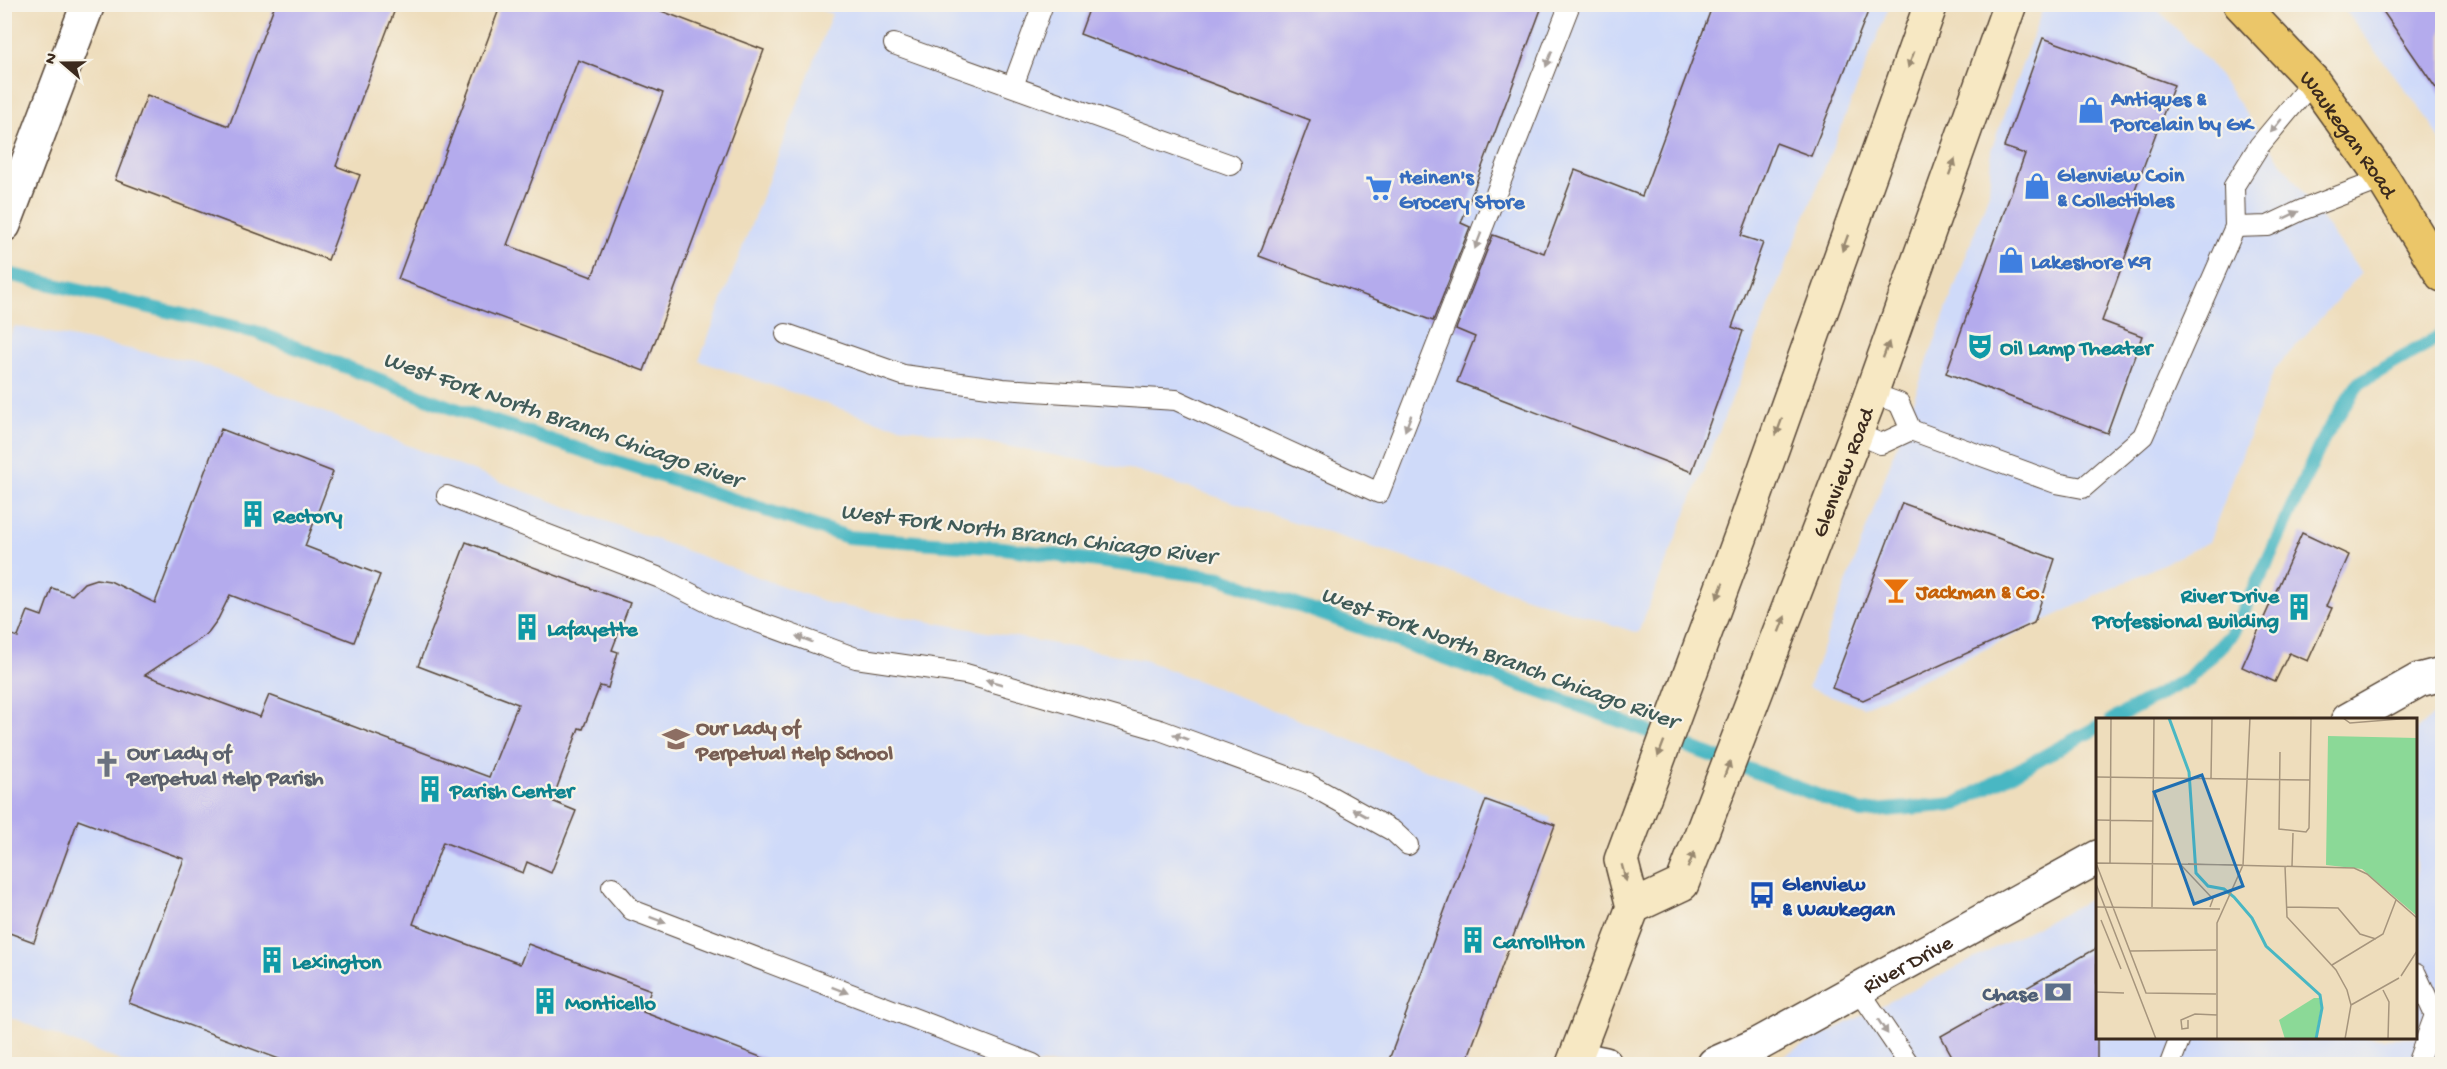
<svg xmlns="http://www.w3.org/2000/svg" width="2447" height="1069" viewBox="0 0 2447 1069" font-family="'Gochi Hand',sans-serif">
	<style>
		.built { fill: #cfdaf9 }
		.lines { fill: none; stroke-linecap: round; stroke-linejoin: round }
		.stream { stroke: #49b7c3; stroke-width: 14 }
		.building { fill: #b4abed; fill-rule: evenodd }
		.service-casing { stroke: #564536; stroke-width: 22 }
		.minor-casing { stroke: #564536; stroke-width: 36 }
		.secondary-casing { stroke: #564536; stroke-width: 36 }
		.primary-casing { stroke: #564536; stroke-width: 36 }
		.service { stroke: #fff; stroke-width: 20 }
		.minor { stroke: #fff; stroke-width: 33 }
		.secondary { stroke: #f7e8c3; stroke-width: 33 }
		.primary { stroke: #ebc669; stroke-width: 33 }
		.oneway { fill: #a79f9a }
		.oneway2 { fill: #998970 }
		.labels { text-anchor: middle; stroke-width: 4.5; stroke-linejoin: round; paint-order: stroke }
		.shop-label { font-size: 22px; font-weight: bold; fill: #366cbe; stroke: #f7f3e8; text-anchor: start }
		.street-label { font-size: 22px; fill: #3b2a1e; stroke: #f7f3e8 }
		.culture-label { font-size: 22px; font-weight: bold; fill: #0d838f; stroke: #f7f3e8; text-anchor: start }
		.food-label { font-size: 22px; font-weight: bold; fill: #c56008; stroke: #f7f3e8; text-anchor: start }
		.education-label { font-size: 22px; font-weight: bold; fill: #785e54; stroke: #f7f3e8; text-anchor: start }
		.worship-label { font-size: 22px; font-weight: bold; fill: #5b616d; stroke: #f7f3e8; text-anchor: start }
		.transit-label { font-size: 22px; font-weight: bold; fill: #164399; stroke: #f7f3e8; text-anchor: start }
		.service-label { font-size: 22px; font-weight: bold; fill: #4e5e75; stroke: #f7f3e8; text-anchor: end }
		.water-label { font-size: 24px; font-style: italic; fill: #405b58; stroke: #f7f3e8 }
		.inset-river { fill: none; stroke: #49b7c3; stroke-width: 3 }
		.inset-road { fill: none; stroke: #a6957d; stroke-width: 1.5 }
		.view { fill: #1f6fb2; fill-opacity: 0.15; stroke: #1f6fb2; stroke-width: 3 }
		.inset-edge { fill: none; stroke: #3b2a1e; stroke-width: 3 }
	</style>
	<rect width="100%" height="100%" fill="#f7f3e8"/>
	<filter id="ink" filterUnits="userSpaceOnUse"><feTurbulence type="fractalNoise" baseFrequency=".0167" numOctaves="2"/><feDisplacementMap in="SourceGraphic" scale="12" xChannelSelector="R" yChannelSelector="G"/><feConvolveMatrix kernelMatrix="1 2 1 2 8 2 1 2 1" color-interpolation-filters="sRGB"/></filter>
	<filter id="wash" filterUnits="userSpaceOnUse"><feTurbulence type="fractalNoise" baseFrequency=".008" numOctaves="4" result="noise"/><feDisplacementMap in="SourceGraphic" scale="24" xChannelSelector="R" yChannelSelector="G"/><feGaussianBlur stdDeviation="1.35" result="paint"/><feColorMatrix in="noise" values="0 0 0 0 0 0 0 0 0 0 0 0 0 0 0 0 0 1.4 0 .05"/><feComposite in="paint" operator="in"/></filter>
	<g filter="url(#wash)">
		<rect width="100%" height="100%" fill="#eeddbc"/>
		<g class="built">
			<path d="M 806,5 L 1890,5 L 1638,633 L 1133,470 L 883,423 L 699,361 L 832,14 Z"/>
			<path d="M 2044,5 L 2153,5 L 2209,62 L 2361,273 L 2274,370 L 2209,542 L 1864,707 L 1808,688 L 1989,193 L 1991,150 Z"/>
			<path d="M 2341,5 L 2442,5 L 2442,144 L 2430,122 Z"/>
			<path d="M 15,326 L 199,363 L 524,491 L 831,604 L 1144,660 L 1551,818 L 1458,1064 L 128,1064 L 5,1015 L 4,346 Z"/>
			<path d="M 2442,708 L 2442,1064 L 1767,1064 L 2097,896 L 2098,1038 L 2416,1038 L 2416,730 Z"/>
		</g>
		<g class="lines">
			<g class="stream">
				<path d="M 4,273 L 256,332 L 452,408 L 848,537 L 1003,548 L 1221,578 L 1599,713 L 1862,812 L 1956,804 L 2098,727"/>
				<path d="M 2112,720 L 2189,678 L 2231,635 L 2263,571 L 2324,437 L 2359,383 L 2442,335"/>
			</g>
		</g>
		<g id="blocks">
			<g class="building">
				<path d="M 275,4 L 397,4 L 336,166 L 360,175 L 328,260 L 115,180 L 147,95 L 229,126 Z"/>
				<path d="M 501,4 L 643,4 L 764,50 L 644,371 L 398,279 ZM 578,60 L 663,93 L 592,277 L 507,245 Z"/>
				<path d="M 1091,4 L 1543,4 L 1461,223 L 1470,227 L 1433,321 L 1259,256 L 1310,120 L 1080,34 Z"/>
				<path d="M 1713,4 L 1871,4 L 1811,156 L 1776,143 L 1741,236 L 1763,243 L 1732,327 L 1743,331 L 1692,472 L 1457,382 L 1475,337 L 1456,329 L 1493,235 L 1544,253 L 1575,170 L 1642,196 Z"/>
				<path d="M 2378,4 L 2442,4 L 2442,97 Z"/>
				<path d="M 2043,38 L 2174,85 L 2131,200 L 2144,205 L 2102,321 L 2142,336 L 2107,433 L 1946,373 L 2025,154 L 2004,147 Z"/>
				<path d="M 221,429 L 333,472 L 305,546 L 380,575 L 354,642 L 230,595 L 218,619 L 207,634 L 145,675 L 260,717 L 269,695 L 489,777 L 518,704 L 418,666 L 466,542 L 630,603 L 612,650 L 618,652 L 608,688 L 600,686 L 583,729 L 579,728 L 552,801 L 576,811 L 551,873 L 527,862 L 523,873 L 443,842 L 413,924 L 520,964 L 528,944 L 651,990 L 643,1012 L 771,1061 L 771,1065 L 295,1065 L 129,1003 L 184,859 L 78,820 L 34,942 L 4,931 L 4,632 L 18,637 L 28,611 L 42,616 L 52,588 L 72,595 L 84,583 L 96,579 L 110,581 L 155,603 Z"/>
				<path d="M 1902,503 L 2055,559 L 2034,623 L 1863,700 L 1832,688 Z"/>
				<path d="M 2302,533 L 2349,555 L 2326,606 L 2332,608 L 2308,661 L 2289,653 L 2275,682 L 2242,667 Z"/>
				<path d="M 1486,800 L 1555,825 L 1465,1065 L 1387,1065 Z"/>
				<path d="M 2097,948 L 2097,1065 L 1957,1065 L 1941,1036 Z"/>
			</g>
		</g>
	</g>
	<g filter="url(#ink)">
		<use href="#blocks" fill-opacity="0" stroke="#564536" stroke-width="1.5"/>
		<g class="lines">
			<defs>
				<g id="service">
					<path d="M 894,44 L 1231,165"/>
					<path d="M 1013,86 L 1043,4"/>
					<path d="M 2235,227 L 2268,226 L 2302,210 L 2383,179"/>
					<path d="M 786,334 L 903,375 L 1003,389 L 1176,400 L 1379,493 L 1570,4"/>
					<path d="M 1871,393 L 1899,403 L 1911,430"/>
					<path d="M 1856,433 L 1881,444 L 1911,430 L 2056,483 L 2083,488 L 2143,436 L 2235,227 L 2234,186 L 2259,146 L 2313,81"/>
					<path d="M 447,496 L 660,578 L 717,607 L 856,658 L 966,674 L 1160,730 L 1308,784 L 1393,831 L 1408,845"/>
					<path d="M 612,887 L 632,910 L 1033,1064"/>
					<path d="M 2416,974 L 2435,1015 L 2417,1064"/>
					<path d="M 1858,989 L 1909,1064"/>
					<path d="M 2170,1064 L 2180,1038"/>
				</g>
				<g id="minor">
					<path d="M 4,225 L 88,4"/>
					<path d="M 2348,720 L 2419,680 L 2442,674"/>
					<path d="M 1576,1058 L 1605,1064"/>
					<path id="s1" d="M 1714,1064 L 1759,1044 L 2098,857"/>
				</g>
				<g id="secondary">
					<path id="s2" d="M 1633,907 L 1682,884 L 1867,405 L 2010,4"/>
					<path d="M 1573,1064 L 1633,907 L 1621,860 L 1741,536 L 1931,4"/>
				</g>
				<g id="primary">
					<path id="s3" d="M 2240,4 L 2313,81 L 2383,179 L 2442,275"/>
				</g>
			</defs>
			<use href="#service" class="service-casing"/>
			<use href="#minor" class="minor-casing"/>
			<use href="#secondary" class="secondary-casing"/>
			<use href="#primary" class="primary-casing"/>
			<use href="#service" class="service"/>
			<use href="#minor" class="minor"/>
			<use href="#secondary" class="secondary"/>
			<use href="#primary" class="primary"/>
		</g>
		<defs><path id="oneway-solid" d="M-6-.8H1V-3.2L6.5 0L1 3.2V.8H-6Z" transform="scale(1.5)"/></defs>
		<g class="oneway">
			<use href="#oneway-solid" transform="translate(1549 59) rotate(111)"/>
			<use href="#oneway-solid" transform="translate(2276 126) rotate(129)"/>
			<use href="#oneway-solid" transform="translate(2291 215) rotate(-25)"/>
			<use href="#oneway-solid" transform="translate(1478 241) rotate(111)"/>
			<use href="#oneway-solid" transform="translate(1408 423) rotate(111)"/>
			<use href="#oneway-solid" transform="translate(804 639) rotate(-160)"/>
			<use href="#oneway-solid" transform="translate(994 682) rotate(-164)"/>
			<use href="#oneway-solid" transform="translate(1181 737) rotate(-160)"/>
			<use href="#oneway-solid" transform="translate(1360 813) rotate(-151)"/>
			<use href="#oneway-solid" transform="translate(658 920) rotate(21)"/>
			<use href="#oneway-solid" transform="translate(840 990) rotate(21)"/>
			<use href="#oneway-solid" transform="translate(1883 1027) rotate(56)"/>
		</g>
		<g class="oneway2">
			<use href="#oneway-solid" transform="translate(1911 60) rotate(110)"/>
			<use href="#oneway-solid" transform="translate(1952 167) rotate(-70)"/>
			<use href="#oneway-solid" transform="translate(1845 243) rotate(110)"/>
			<use href="#oneway-solid" transform="translate(1886 350) rotate(-70)"/>
			<use href="#oneway-solid" transform="translate(1779 427) rotate(110)"/>
			<use href="#oneway-solid" transform="translate(1720 591) rotate(111)"/>
			<use href="#oneway-solid" transform="translate(1782 624) rotate(-69)"/>
			<use href="#oneway-solid" transform="translate(1661 749) rotate(111)"/>
			<use href="#oneway-solid" transform="translate(1727 769) rotate(-69)"/>
			<use href="#oneway-solid" transform="translate(1691 860) rotate(-68)"/>
			<use href="#oneway-solid" transform="translate(1624 873) rotate(75)"/>
		</g>
	</g>
	<defs>
		<symbol id="shop-bare" viewBox="-9 -9 18 18"><path d="M-5-2.5h2.3a2.7 3.5 0 0 1 5.4 0H5L5.5 6h-11ZM-1.5-2.5h3a1.5 2.3 0 0 0-3 0Z" fill="#3f7fe0" stroke="#f7f3e8" stroke-width="2.5" paint-order="stroke"/></symbol>
		<symbol id="supermarket-bare" viewBox="-9 -9 18 18"><path d="M-6-5.5h2.5l.6 2H6L4.5 2H-2.5L-4.4-4H-6ZM-1.5 3.2a1.3 1.3 0 1 0 .1 0ZM3 3.2a1.3 1.3 0 1 0 .1 0Z" fill="#3f7fe0" stroke="#f7f3e8" stroke-width="2.5" paint-order="stroke"/></symbol>
		<symbol id="theatre-bare" viewBox="-9 -9 18 18"><path d="M-5-5.5Q0-4 5-5.5V0Q5 5 0 6Q-5 5-5 0ZM-3.3-2.5H-1v1.5H-3.3ZM1-2.5H3.3v1.5H1ZM-2.8 1Q0 5.5 2.8 1Z" fill="#0f9aa8" stroke="#f7f3e8" stroke-width="2.5" paint-order="stroke"/></symbol>
		<symbol id="building-bare" viewBox="-9 -9 18 18"><path d="M-4-6H4V6H1V3H-1V6H-4ZM-2.5-4.3h1.7v1.8h-1.7ZM.8-4.3h1.7v1.8H.8ZM-2.5-1h1.7V.8h-1.7ZM.8-1h1.7V.8H.8Z" fill="#0f9aa8" stroke="#f7f3e8" stroke-width="2.5" paint-order="stroke"/></symbol>
		<symbol id="bar-bare" viewBox="-9 -9 18 18"><path d="M-6-5H6L.8 .8V4.5H3.5V6h-7V4.5H-.8V.8Z" fill="#e8710a" stroke="#f7f3e8" stroke-width="2.5" paint-order="stroke"/></symbol>
		<symbol id="school-bare" viewBox="-9 -9 18 18"><path d="M0-5L7-2L0 1L-7-2ZM-4 1L0 2.5L4 1V4Q0 6-4 4Z" fill="#8d6e63" stroke="#f7f3e8" stroke-width="2.5" paint-order="stroke"/></symbol>
		<symbol id="church-bare" viewBox="-9 -9 18 18"><path d="M-1.2-6h2.4v3.5h3.3v2.4h-3.3V6h-2.4V-.1h-3.3v-2.4h3.3Z" fill="#6b7280" stroke="#f7f3e8" stroke-width="2.5" paint-order="stroke"/></symbol>
		<symbol id="bus-bare" viewBox="-9 -9 18 18"><path d="M-5-6H5V4H4V6H2V4H-2V6H-4V4H-5ZM-3.5-4V0h7V-4ZM-3.5 1.2v1.5H-2V1.2ZM2 1.2v1.5H3.5V1.2Z" fill="#1a4fb4" stroke="#f7f3e8" stroke-width="2.5" paint-order="stroke"/></symbol>
		<symbol id="bank-bare" viewBox="-9 -9 18 18"><path d="M-6-4H6V4H-6ZM0-2.3a2.3 2.3 0 1 0 0 4.6a2.3 2.3 0 1 0 0-4.6Z" fill="#5c6f8a" stroke="#f7f3e8" stroke-width="2.5" paint-order="stroke"/></symbol>
	</defs>
	<g fill-rule="evenodd">
		<use href="#shop-bare" x="2072" y="91" width="38" height="38"/>
		<use href="#shop-bare" x="2018" y="167" width="38" height="38"/>
		<use href="#supermarket-bare" x="1360" y="169" width="38" height="38"/>
		<use href="#shop-bare" x="1992" y="241" width="38" height="38"/>
		<use href="#theatre-bare" x="1961" y="327" width="38" height="38"/>
		<use href="#building-bare" x="234" y="495" width="38" height="38"/>
		<use href="#bar-bare" x="1877" y="571" width="38" height="38"/>
		<use href="#building-bare" x="2280" y="588" width="38" height="38"/>
		<use href="#building-bare" x="508" y="608" width="38" height="38"/>
		<use href="#school-bare" x="657" y="720" width="38" height="38"/>
		<use href="#church-bare" x="88" y="745" width="38" height="38"/>
		<use href="#building-bare" x="411" y="770" width="38" height="38"/>
		<use href="#bus-bare" x="1743" y="876" width="38" height="38"/>
		<use href="#building-bare" x="1454" y="921" width="38" height="38"/>
		<use href="#building-bare" x="253" y="941" width="38" height="38"/>
		<use href="#bank-bare" x="2039" y="973" width="38" height="38"/>
		<use href="#building-bare" x="526" y="982" width="38" height="38"/>
	</g>
	<g class="labels">
		<g class="shop-label">
			<text x="2111" y="105">Antiques &amp;<tspan x="2111" dy="25">Porcelain by GK</tspan></text>
			<text x="2057" y="181">Glenview Coin<tspan x="2057" dy="25">&amp; Collectibles</tspan></text>
			<text x="1399" y="183">Heinen's<tspan x="1399" dy="25">Grocery Store</tspan></text>
			<text x="2031" y="268">Lakeshore K9</text>
		</g>
		<g class="street-label">
			<text dy="8" stroke="none"><textPath href="#s3" startOffset="170">Waukegan Road</textPath></text>
			<text dy="8" stroke="none"><textPath href="#s2" startOffset="496">Glenview Road</textPath></text>
			<text dy="8" stroke="none"><textPath href="#s1" startOffset="218">River Drive</textPath></text>
		</g>
		<g class="culture-label">
			<text x="2000" y="354">Oil Lamp Theater</text>
			<text x="273" y="522">Rectory</text>
			<text x="2279" y="602" text-anchor="end">River Drive<tspan x="2279" dy="25">Professional Building</tspan></text>
			<text x="547" y="635">Lafayette</text>
			<text x="450" y="797">Parish Center</text>
			<text x="1493" y="948">Carrollton</text>
			<text x="292" y="968">Lexington</text>
			<text x="565" y="1009">Monticello</text>
		</g>
		<g class="food-label">
			<text x="1916" y="598">Jackman &amp; Co.</text>
		</g>
		<g class="education-label">
			<text x="696" y="734">Our Lady of<tspan x="696" dy="25">Perpetual Help School</tspan></text>
		</g>
		<g class="worship-label">
			<text x="127" y="759">Our Lady of<tspan x="127" dy="25">Perpetual Help Parish</tspan></text>
		</g>
		<g class="transit-label">
			<text x="1782" y="890">Glenview<tspan x="1782" dy="25">&amp; Waukegan</tspan></text>
		</g>
		<g class="service-label">
			<text x="2038" y="1000">Chase</text>
		</g>
		<g class="water-label">
			<text transform="translate(563 418) rotate(19)" y="8">West Fork North Branch Chicago River</text>
			<text transform="translate(1028 532) rotate(7)" y="8">West Fork North Branch Chicago River</text>
			<text transform="translate(1500 656) rotate(20)" y="8">West Fork North Branch Chicago River</text>
		</g>
	</g>
	<g transform="translate(2096 718)">
		<rect width="321" height="321" fill="#eeddbc"/>
		<path d="M 232,18 L 321,20 L 321,198 L 266,151 L 230,147 ZM 218,280 L 223,280 L 225,289 L 219,321 L 189,321 L 183,302 Z" fill="#8bd997"/>
		<path class="inset-river" d="M 73,0 L 93,54 L 100,155 L 112,168 L 128,171 L 138,179 L 156,200 L 170,228 L 224,277 L 226,290 L 220,321"/>
		<path class="inset-road" d="M 247,0 L 254,5 L 316,0M 184,34 L 183,111 L 210,114 L 213,110 L 215,0M 0,59 L 214,62M 115,61 L 116,0M 0,102 L 57,103M 0,145 L 50,275 L 120,276M 0,145 L 146,147M 14,145 L 15,0M 84,146 L 117,181 L 114,189M 92,146 L 258,150 L 271,156 L 321,200M 189,148 L 191,199 L 240,252 L 251,272 L 255,287 L 249,321M 196,148 L 197,115M 0,166 L 60,321M 0,189 L 124,191M 56,189 L 58,0M 191,189 L 242,190 L 264,216 L 280,221M 5,202 L 25,251M 34,233 L 120,232M 236,247 L 287,216 L 300,182M 305,258 L 321,233M 287,272 L 293,284 L 292,321M 0,274 L 28,275M 255,287 L 303,260M 92,302 L 92,310 L 86,311 L 85,302 L 99,296 L 121,297M 121,321 L 121,205 L 147,147 L 154,0"/>
		<path class="view" d="M 106,57 L 147,168 L 98,186 L 58,74 Z"/>
		<rect width="321" height="321" class="inset-edge"/>
	</g>
	<rect width="2447" height="1069" fill="none" stroke="#f7f3e8" stroke-width="24"/>
	<g transform="translate(63 63) rotate(290)" stroke="#f7f3e8" stroke-width="4.5" paint-order="stroke">
	<path d="M0-4.5L10 22L0 15L-10 22Z" fill="#3b2a1e"/>
	<text y="-9" font-size="16" font-weight="bold" text-anchor="middle" fill="#3b2a1e">N</text>
	</g>
</svg>
